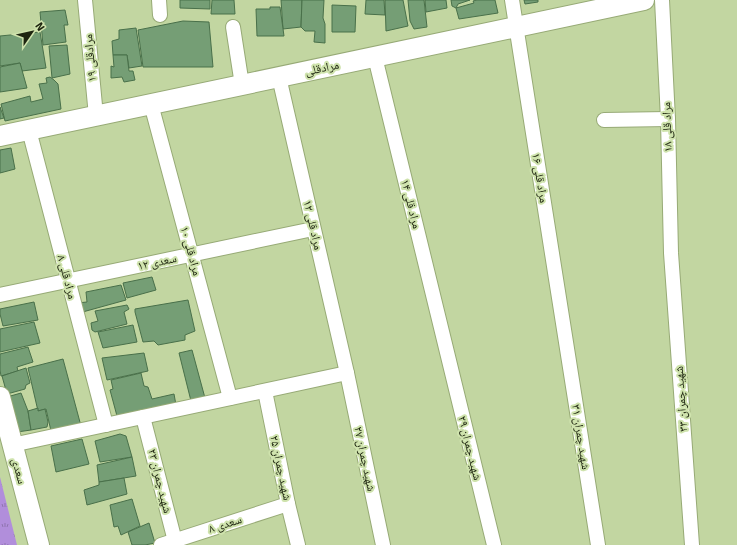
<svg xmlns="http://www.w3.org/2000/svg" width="737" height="545" viewBox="0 0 737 545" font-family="Signika,'Noto Naskh Arabic',sans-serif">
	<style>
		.park { fill: url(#park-tufts) }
		.building { fill: #759e75; stroke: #49704a }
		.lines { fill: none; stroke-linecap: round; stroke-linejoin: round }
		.street-casing { stroke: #97aa76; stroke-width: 16 }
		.secondary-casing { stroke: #97aa76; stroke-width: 22 }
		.street { stroke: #fff; stroke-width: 14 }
		.secondary { stroke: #fff; stroke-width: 20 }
		.labels { text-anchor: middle; stroke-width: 4; stroke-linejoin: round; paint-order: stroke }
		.street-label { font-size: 12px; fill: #1d240f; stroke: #cfe3ad }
	</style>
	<defs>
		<pattern id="park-tufts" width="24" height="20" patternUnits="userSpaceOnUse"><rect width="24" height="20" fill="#b18edb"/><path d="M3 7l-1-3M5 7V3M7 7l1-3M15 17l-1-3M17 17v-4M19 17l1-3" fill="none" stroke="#8f74b0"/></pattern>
	</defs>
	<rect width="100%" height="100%" fill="#c2d6a1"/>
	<path class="park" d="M 0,477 L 17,545 L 0,545 Z"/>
	<g class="building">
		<path d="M 180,0 L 210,0 L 210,9 L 180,8 Z"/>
		<path d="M 212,0 L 234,0 L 235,14 L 211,14 Z"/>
		<path d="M 281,0 L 302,0 L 301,27 L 283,29 Z"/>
		<path d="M 302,0 L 324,0 L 323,18 L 325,24 L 325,43 L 314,42 L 315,31 L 305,31 L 301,27 Z"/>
		<path d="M 366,0 L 384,0 L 385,15 L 365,14 Z"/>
		<path d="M 385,0 L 403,0 L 408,26 L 386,31 Z"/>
		<path d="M 408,0 L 424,0 L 427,27 L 414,29 L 410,21 Z"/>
		<path d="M 425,0 L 446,0 L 447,8 L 426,12 Z"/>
		<path d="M 451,0 L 470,0 L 458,4 L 456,8 L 452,6 Z"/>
		<path d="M 477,0 L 495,0 L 498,13 L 459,19 L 456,8 L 474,3 L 473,1 Z"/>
		<path d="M 524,0 L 538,0 L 538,2 L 525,4 Z"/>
		<path d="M 332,5 L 356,6 L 355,32 L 332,32 Z"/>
		<path d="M 270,7 L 280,7 L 284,36 L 257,36 L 256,9 L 270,9 Z"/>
		<path d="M 65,10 L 68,25 L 64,25 L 66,42 L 43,45 L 40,12 Z"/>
		<path d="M 183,21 L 209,22 L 213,67 L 143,67 L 138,30 Z"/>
		<path d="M 136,28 L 142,66 L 129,68 L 127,55 L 113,55 L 112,41 L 119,39 L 119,30 Z"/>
		<path d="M 40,32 L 46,68 L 22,71 L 20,63 L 0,66 L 0,36 Z"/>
		<path d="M 67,45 L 70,74 L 52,78 L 49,46 Z"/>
		<path d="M 113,55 L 127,55 L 129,71 L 133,71 L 135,80 L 124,82 L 122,77 L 111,78 L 111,66 L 114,67 Z"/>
		<path d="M 20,63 L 27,88 L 0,92 L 0,67 Z"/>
		<path d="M 50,77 L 54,80 L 58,84 L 61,109 L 5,121 L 1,104 L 30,96 L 31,102 L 43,99 L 39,84 L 47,83 L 46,78 Z"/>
		<path d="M 0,107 L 4,118 L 0,119 Z"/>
		<path d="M 11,148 L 15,169 L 0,173 L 0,150 Z"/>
		<path d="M 152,277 L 156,290 L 127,298 L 123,283 Z"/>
		<path d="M 121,285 L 126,300 L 79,313 L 77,303 L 87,302 L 86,292 Z"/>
		<path d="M 188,300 L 195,331 L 185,335 L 185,340 L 158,345 L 154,341 L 143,342 L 135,312 L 135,309 Z"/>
		<path d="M 34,302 L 38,320 L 3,326 L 0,314 L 0,309 Z"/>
		<path d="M 127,305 L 129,309 L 124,312 L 127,324 L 95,332 L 92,330 L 91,323 L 98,321 L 95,311 Z"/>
		<path d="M 34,322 L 40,343 L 0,352 L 0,329 Z"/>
		<path d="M 133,325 L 137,342 L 103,348 L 98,332 Z"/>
		<path d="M 28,347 L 33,362 L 17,367 L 18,371 L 1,376 L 0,370 L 0,354 Z"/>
		<path d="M 192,350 L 205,398 L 191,401 L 179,353 Z"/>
		<path d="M 144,353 L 148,371 L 107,380 L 102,358 Z"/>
		<path d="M 63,359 L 81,426 L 51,431 L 46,409 L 38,411 L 28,368 Z"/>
		<path d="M 26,368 L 30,383 L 26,385 L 25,389 L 7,394 L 2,376 Z"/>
		<path d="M 141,373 L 144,386 L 148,387 L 152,399 L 174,394 L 176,405 L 117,416 L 110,390 L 113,389 L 111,380 Z"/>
		<path d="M 21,393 L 28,411 L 31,430 L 17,432 L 7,397 Z"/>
		<path d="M 38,408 L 38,411 L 45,409 L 48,422 L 47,427 L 31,430 L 28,411 Z"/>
		<path d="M 120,434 L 126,436 L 132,457 L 100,462 L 95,441 Z"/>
		<path d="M 82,439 L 89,464 L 56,472 L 51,446 Z"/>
		<path d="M 132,457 L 136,476 L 99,482 L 97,465 Z"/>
		<path d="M 124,478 L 127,494 L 87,505 L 84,490 L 99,485 L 99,482 Z"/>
		<path d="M 132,499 L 140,526 L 121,535 L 118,526 L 114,527 L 110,505 Z"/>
		<path d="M 149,523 L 155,543 L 145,545 L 132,545 L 128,532 Z"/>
	</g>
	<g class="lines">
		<defs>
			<g id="street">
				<path d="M 85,0 L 96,116"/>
				<path d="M 159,0 L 160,15"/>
				<path d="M 512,0 L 598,545"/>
				<path d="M 662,0 L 668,119 L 671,253 L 692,545"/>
				<path d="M 233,27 L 242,85"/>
				<path d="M 375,57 L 494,545"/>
				<path d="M 279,77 L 347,373 L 383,545"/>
				<path d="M 151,104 L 230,398"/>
				<path d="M 604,120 L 668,119"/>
				<path d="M 29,130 L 106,425"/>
				<path d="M 0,295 L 313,229"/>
				<path d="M 265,391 L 288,504 L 298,545"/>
				<path d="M 143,417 L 176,545"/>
				<path d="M 12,445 L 347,373"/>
				<path d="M 161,545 L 288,504"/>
			</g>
			<g id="secondary">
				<path d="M 0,136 L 644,0"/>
				<path d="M 0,397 L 39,545"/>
			</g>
		</defs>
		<use href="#street" class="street-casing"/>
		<use href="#secondary" class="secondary-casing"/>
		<use href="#street" class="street"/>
		<use href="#secondary" class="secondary"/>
	</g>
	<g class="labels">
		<g class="street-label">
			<text transform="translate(90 58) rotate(-95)" y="4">مرادقلی ۱۹</text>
			<text transform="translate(322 68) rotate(-12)" y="4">مرادقلی</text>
			<text transform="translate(667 127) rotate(-92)" y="4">مراد قلی ۱۸</text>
			<text transform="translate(540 178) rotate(81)" y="4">مراد قلی ۱۶</text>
			<text transform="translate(411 204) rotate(76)" y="4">مراد قلی ۱۴</text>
			<text transform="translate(313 225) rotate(77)" y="4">مراد قلی ۱۲</text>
			<text transform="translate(191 251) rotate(75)" y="4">مراد قلی ۱۰</text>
			<text transform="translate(157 262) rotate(-12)" y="4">سعدی ۱۲</text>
			<text transform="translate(67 277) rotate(75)" y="4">مراد قلی ۸</text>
			<text transform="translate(681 399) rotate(-94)" y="4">شهید چمران ۳۳</text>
			<text transform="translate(581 437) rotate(81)" y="4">شهید چمران ۳۱</text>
			<text transform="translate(470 448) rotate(76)" y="4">شهید چمران ۲۹</text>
			<text transform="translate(365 459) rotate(78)" y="4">شهید چمران ۲۷</text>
			<text transform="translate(281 468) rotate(78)" y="4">شهید چمران ۲۵</text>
			<text transform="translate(19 471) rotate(75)" y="4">سعدی</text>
			<text transform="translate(160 481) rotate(76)" y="4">شهید چمران ۲۳</text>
			<text transform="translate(225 524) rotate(-18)" y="4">سعدی ۸</text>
		</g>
	</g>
	<g transform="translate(32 32) rotate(56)" stroke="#cfe3ad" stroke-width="3" paint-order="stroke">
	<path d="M0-3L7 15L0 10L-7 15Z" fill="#1d240f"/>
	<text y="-6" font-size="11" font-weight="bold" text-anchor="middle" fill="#1d240f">N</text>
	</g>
</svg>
